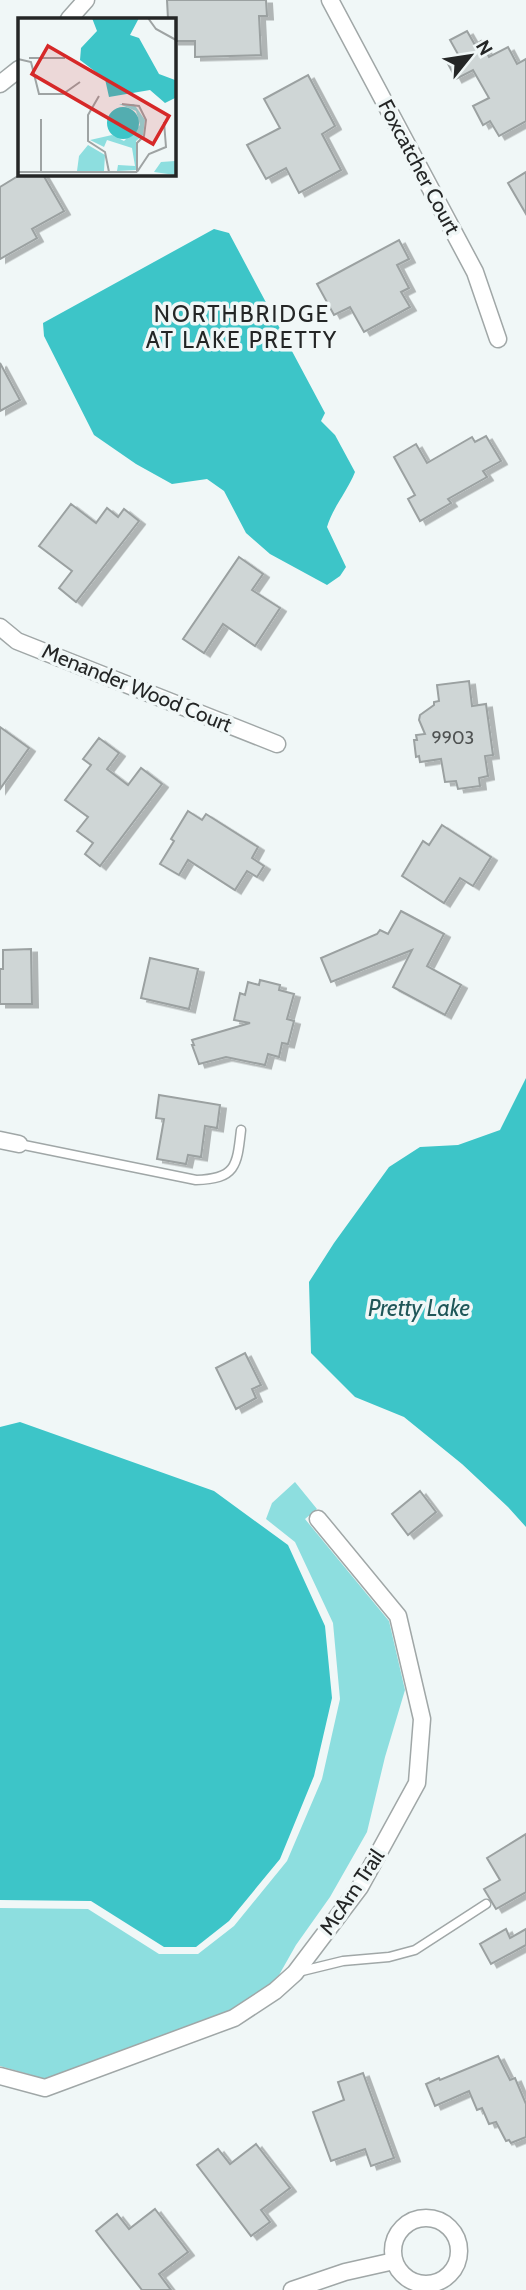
<svg xmlns="http://www.w3.org/2000/svg" width="526" height="2290" viewBox="0 0 526 2290" font-family="Cabin,sans-serif">
	<style>
		.green { fill: #8ddedf }
		.water { fill: #3dc5c8 }
		.building { fill: #cfd6d6; stroke: #9ba1a1; stroke-width: 2; filter: url(#shadow) }
		.lines { fill: none; stroke-linecap: round; stroke-linejoin: round }
		.lane-casing { stroke: #a0a7a7; stroke-width: 11 }
		.street-casing { stroke: #a0a7a7; stroke-width: 19 }
		.lane { stroke: #fff; stroke-width: 8 }
		.street { stroke: #fff; stroke-width: 16 }
		.labels { text-anchor: middle; stroke-width: 7; stroke-linejoin: round; paint-order: stroke }
		.number-label { font-size: 18px; fill: #4f5252 }
		.street-label { font-size: 21px; fill: #242626; stroke: #f0f7f7 }
		.neighbourhood-label { font-size: 23px; letter-spacing: 2px; fill: #242626; stroke: #f0f7f7 }
		.water-label { font-size: 23px; font-style: italic; fill: #205759; stroke: #f0f7f7 }
		.inset-road { fill: none; stroke: #9ea3a3; stroke-width: 2 }
		.view { fill: #d62828; fill-opacity: 0.15; stroke: #d62828; stroke-width: 3.5 }
		.inset-edge { fill: none; stroke: #242626; stroke-width: 3.5 }
	</style>
	<defs>
		<filter id="shadow"><feDropShadow dx="6" dy="3.5" stdDeviation="0" flood-color="#0004"/></filter>
	</defs>
	<rect width="100%" height="100%" fill="#f0f7f7"/>
	<path class="green" d="M 295,1482 L 317,1509 L 305,1519 L 389,1621 L 405,1690 L 385,1757 L 367,1832 L 330,1897 L 296,1945 L 279,1975 L 269,1985 L 230,2010 L 45,2079 L 0,2066 L 0,1908 L 88,1909 L 159,1954 L 198,1954 L 234,1926 L 287,1861 L 322,1779 L 340,1699 L 333,1623 L 295,1542 L 266,1519 L 272,1503 Z"/>
	<g class="water">
		<path d="M 214,229 L 229,233 L 325,413 L 321,421 L 335,435 L 355,472 C 347,492 333,507 327,527 L 346,567 L 340,576 L 327,585 L 270,554 L 246,533 L 224,491 L 207,479 L 172,484 L 136,464 L 94,435 L 44,336 L 43,323 Z"/>
		<path d="M 526,1078 L 526,1527 L 508,1507 L 462,1464 L 404,1417 L 355,1397 L 311,1353 L 309,1282 L 334,1243 L 389,1167 L 420,1147 L 458,1145 L 500,1130 Z"/>
		<path d="M 20,1422 L 214,1491 L 288,1545 L 325,1626 L 332,1698 L 314,1776 L 280,1859 L 229,1921 L 196,1947 L 164,1947 L 91,1901 L 0,1900 L 0,1427 Z"/>
	</g>
	<g class="building">
		<path d="M 167,0 L 266,0 L 267,16 L 259,16 L 261,55 L 195,57 L 195,41 L 173,41 L 173,19 L 168,19 Z"/>
		<path d="M 467,31 L 475,45 L 481,41 L 489,57 L 508,47 L 517,64 L 526,59 L 526,121 L 499,136 L 490,121 L 483,125 L 473,106 L 489,98 L 473,70 L 456,79 L 447,62 L 459,56 L 450,40 Z"/>
		<path d="M 308,75 L 335,126 L 322,134 L 341,170 L 299,193 L 286,168 L 266,179 L 247,145 L 280,128 L 264,99 Z"/>
		<path d="M 526,172 L 526,214 L 508,183 Z"/>
		<path d="M 23,173 L 42,173 L 64,211 L 32,229 L 37,238 L 0,259 L 0,187 Z"/>
		<path d="M 399,240 L 409,259 L 397,265 L 409,288 L 401,292 L 410,307 L 364,332 L 350,307 L 334,315 L 317,284 Z"/>
		<path d="M 0,363 L 20,400 L 0,411 Z"/>
		<path d="M 486,436 L 501,461 L 483,471 L 487,477 L 448,499 L 451,503 L 420,521 L 408,499 L 415,495 L 394,457 L 416,444 L 427,463 L 472,437 L 475,442 Z"/>
		<path d="M 71,504 L 96,523 L 107,508 L 118,517 L 124,509 L 139,521 L 76,602 L 59,588 L 72,571 L 39,546 Z"/>
		<path d="M 239,557 L 263,574 L 252,590 L 280,608 L 255,646 L 223,624 L 204,653 L 183,639 Z"/>
		<path d="M 469,681 L 472,706 L 486,704 L 493,755 L 485,756 L 488,776 L 479,778 L 480,786 L 458,789 L 456,781 L 445,782 L 441,759 L 420,762 L 419,756 L 416,757 L 414,740 L 417,740 L 416,735 L 425,734 L 419,720 L 420,715 L 434,705 L 434,702 L 439,701 L 437,685 Z"/>
		<path d="M 0,727 L 29,748 L 0,789 Z"/>
		<path d="M 99,738 L 119,753 L 107,769 L 128,785 L 141,768 L 162,784 L 100,866 L 85,854 L 93,843 L 77,831 L 88,817 L 65,800 L 91,765 L 83,759 Z"/>
		<path d="M 188,811 L 202,820 L 206,814 L 258,847 L 252,858 L 264,866 L 257,877 L 247,871 L 235,890 L 188,860 L 179,875 L 160,864 L 174,841 L 171,839 Z"/>
		<path d="M 442,825 L 491,857 L 473,886 L 460,878 L 444,903 L 402,876 L 423,841 L 429,845 Z"/>
		<path d="M 401,911 L 444,934 L 427,966 L 461,985 L 445,1015 L 393,987 L 412,950 L 331,982 L 321,958 L 377,934 L 380,930 L 388,934 Z"/>
		<path d="M 31,949 L 32,1004 L 0,1004 L 0,969 L 3,969 L 3,950 Z"/>
		<path d="M 150,958 L 198,969 L 189,1009 L 141,998 Z"/>
		<path d="M 260,980 L 280,985 L 279,990 L 294,994 L 287,1019 L 294,1021 L 288,1044 L 282,1043 L 279,1057 L 268,1054 L 265,1065 L 226,1057 L 199,1064 L 192,1045 L 194,1045 L 192,1040 L 250,1023 L 234,1020 L 240,993 L 245,995 L 248,982 L 259,985 Z"/>
		<path d="M 159,1095 L 220,1105 L 217,1128 L 205,1126 L 201,1157 L 188,1155 L 186,1164 L 157,1159 L 164,1119 L 156,1118 Z"/>
		<path d="M 245,1353 L 261,1385 L 252,1389 L 256,1398 L 236,1409 L 216,1368 Z"/>
		<path d="M 420,1491 L 436,1512 L 408,1535 L 392,1514 Z"/>
		<path d="M 526,1834 L 526,1892 L 496,1909 L 484,1889 L 500,1880 L 487,1858 Z"/>
		<path d="M 506,1929 L 510,1938 L 526,1929 L 526,1945 L 491,1964 L 480,1944 Z"/>
		<path d="M 498,2056 L 510,2080 L 515,2078 L 526,2104 L 526,2137 L 511,2143 L 509,2140 L 506,2141 L 496,2122 L 489,2124 L 482,2108 L 477,2110 L 469,2091 L 435,2106 L 426,2084 L 439,2078 L 440,2080 Z"/>
		<path d="M 363,2073 L 394,2158 L 371,2166 L 365,2149 L 331,2161 L 313,2112 L 344,2100 L 338,2082 Z"/>
		<path d="M 256,2144 L 290,2188 L 261,2210 L 270,2222 L 251,2236 L 197,2165 L 218,2149 L 230,2164 Z"/>
		<path d="M 155,2209 L 188,2252 L 159,2274 L 171,2290 L 142,2290 L 96,2231 L 117,2214 L 129,2229 Z"/>
	</g>
	<g class="lines">
		<defs>
			<g id="lane">
				<path d="M 19,1144 L 196,1180 C 236,1179 237,1166 241,1130"/>
				<path d="M 298,1972 L 343,1961 L 389,1957 L 415,1950 L 486,1904"/>
			</g>
			<g id="street">
				<path d="M 330,0 L 475,272 L 498,339"/>
				<path d="M 69,19 L 86,0"/>
				<path d="M 0,84 L 19,69"/>
				<path d="M 0,627 L 17,641 L 277,744"/>
				<path d="M 0,1140 L 19,1144"/>
				<path d="M 0,2076 L 45,2088 L 234,2018 L 275,1991 L 295,1973 L 360,1887 L 417,1783 L 422,1719 L 398,1616 L 318,1519"/>
				<circle cx="426" cy="2251" r="33"/>
				<path d="M 292,2290 L 345,2272 L 394,2261"/>
			</g>
		</defs>
		<use href="#lane" class="lane-casing"/>
		<use href="#street" class="street-casing"/>
		<use href="#lane" class="lane"/>
		<use href="#street" class="street"/>
	</g>
	<g class="labels">
		<g class="number-label">
			<text x="453" y="744">9903</text>
		</g>
		<g class="street-label">
			<text transform="translate(419 167) rotate(62)" y="7">Foxcatcher Court</text>
			<text transform="translate(137 688) rotate(22)" y="7">Menander Wood Court</text>
			<text transform="translate(352 1892) rotate(-56)" y="7">McArn Trail</text>
		</g>
		<g class="neighbourhood-label">
			<text x="242" y="322">NORTHBRIDGE<tspan x="242" dy="26">AT LAKE PRETTY</tspan></text>
		</g>
		<g class="water-label">
			<text x="419" y="1316">Pretty Lake</text>
		</g>
	</g>
	<g transform="translate(18 18)">
		<rect width="158" height="158" fill="#f0f7f7"/>
		<path d="M 101,86 L 116,86 L 127,102 L 125,117 L 118,123 L 118,152 L 99,153 L 100,147 L 117,148 L 114,130 L 89,122 L 86,129 L 72,122 L 94,117 L 106,123 L 122,107 L 118,93 ZM 70,127 L 87,137 L 86,153 L 59,153 L 61,138 ZM 157,143 L 157,157 L 136,154 L 143,144 Z" fill="#8ddedf"/>
		<path d="M 74,0 L 121,0 L 112,17 L 121,20 L 141,56 L 157,62 L 157,80 L 147,85 L 132,72 L 91,79 L 87,61 L 62,42 L 63,30 L 79,13 ZM89 105a16 16 0 1 1 32 0a16 16 0 1 1-32 0Z" fill="#3dc5c8"/>
		<path class="inset-road" d="M 130,0 L 138,11 L 158,22M 11,40 L 47,40M 0,41 L 13,44 L 21,76 L 45,76 L 62,64M 81,78 L 70,97 L 70,123 L 87,134 L 91,154M 104,86 L 121,88 L 128,102 L 126,118 L 119,125 L 119,154M 23,101 L 23,154M 0,154 L 119,154M 119,154 L 131,136 L 148,129 L 146,104"/>
		<path class="view" d="M 30,28 L 151,98 L 135,126 L 14,56 Z"/>
		<rect width="158" height="158" class="inset-edge"/>
	</g>
	<g transform="translate(470 56) rotate(60)" stroke="#f0f7f7" stroke-width="5" paint-order="stroke">
	<path d="M0-5L12 26L0 18L-12 26Z" fill="#242626"/>
	<text y="-10" font-size="19" font-weight="bold" text-anchor="middle" fill="#242626">N</text>
	</g>
</svg>
